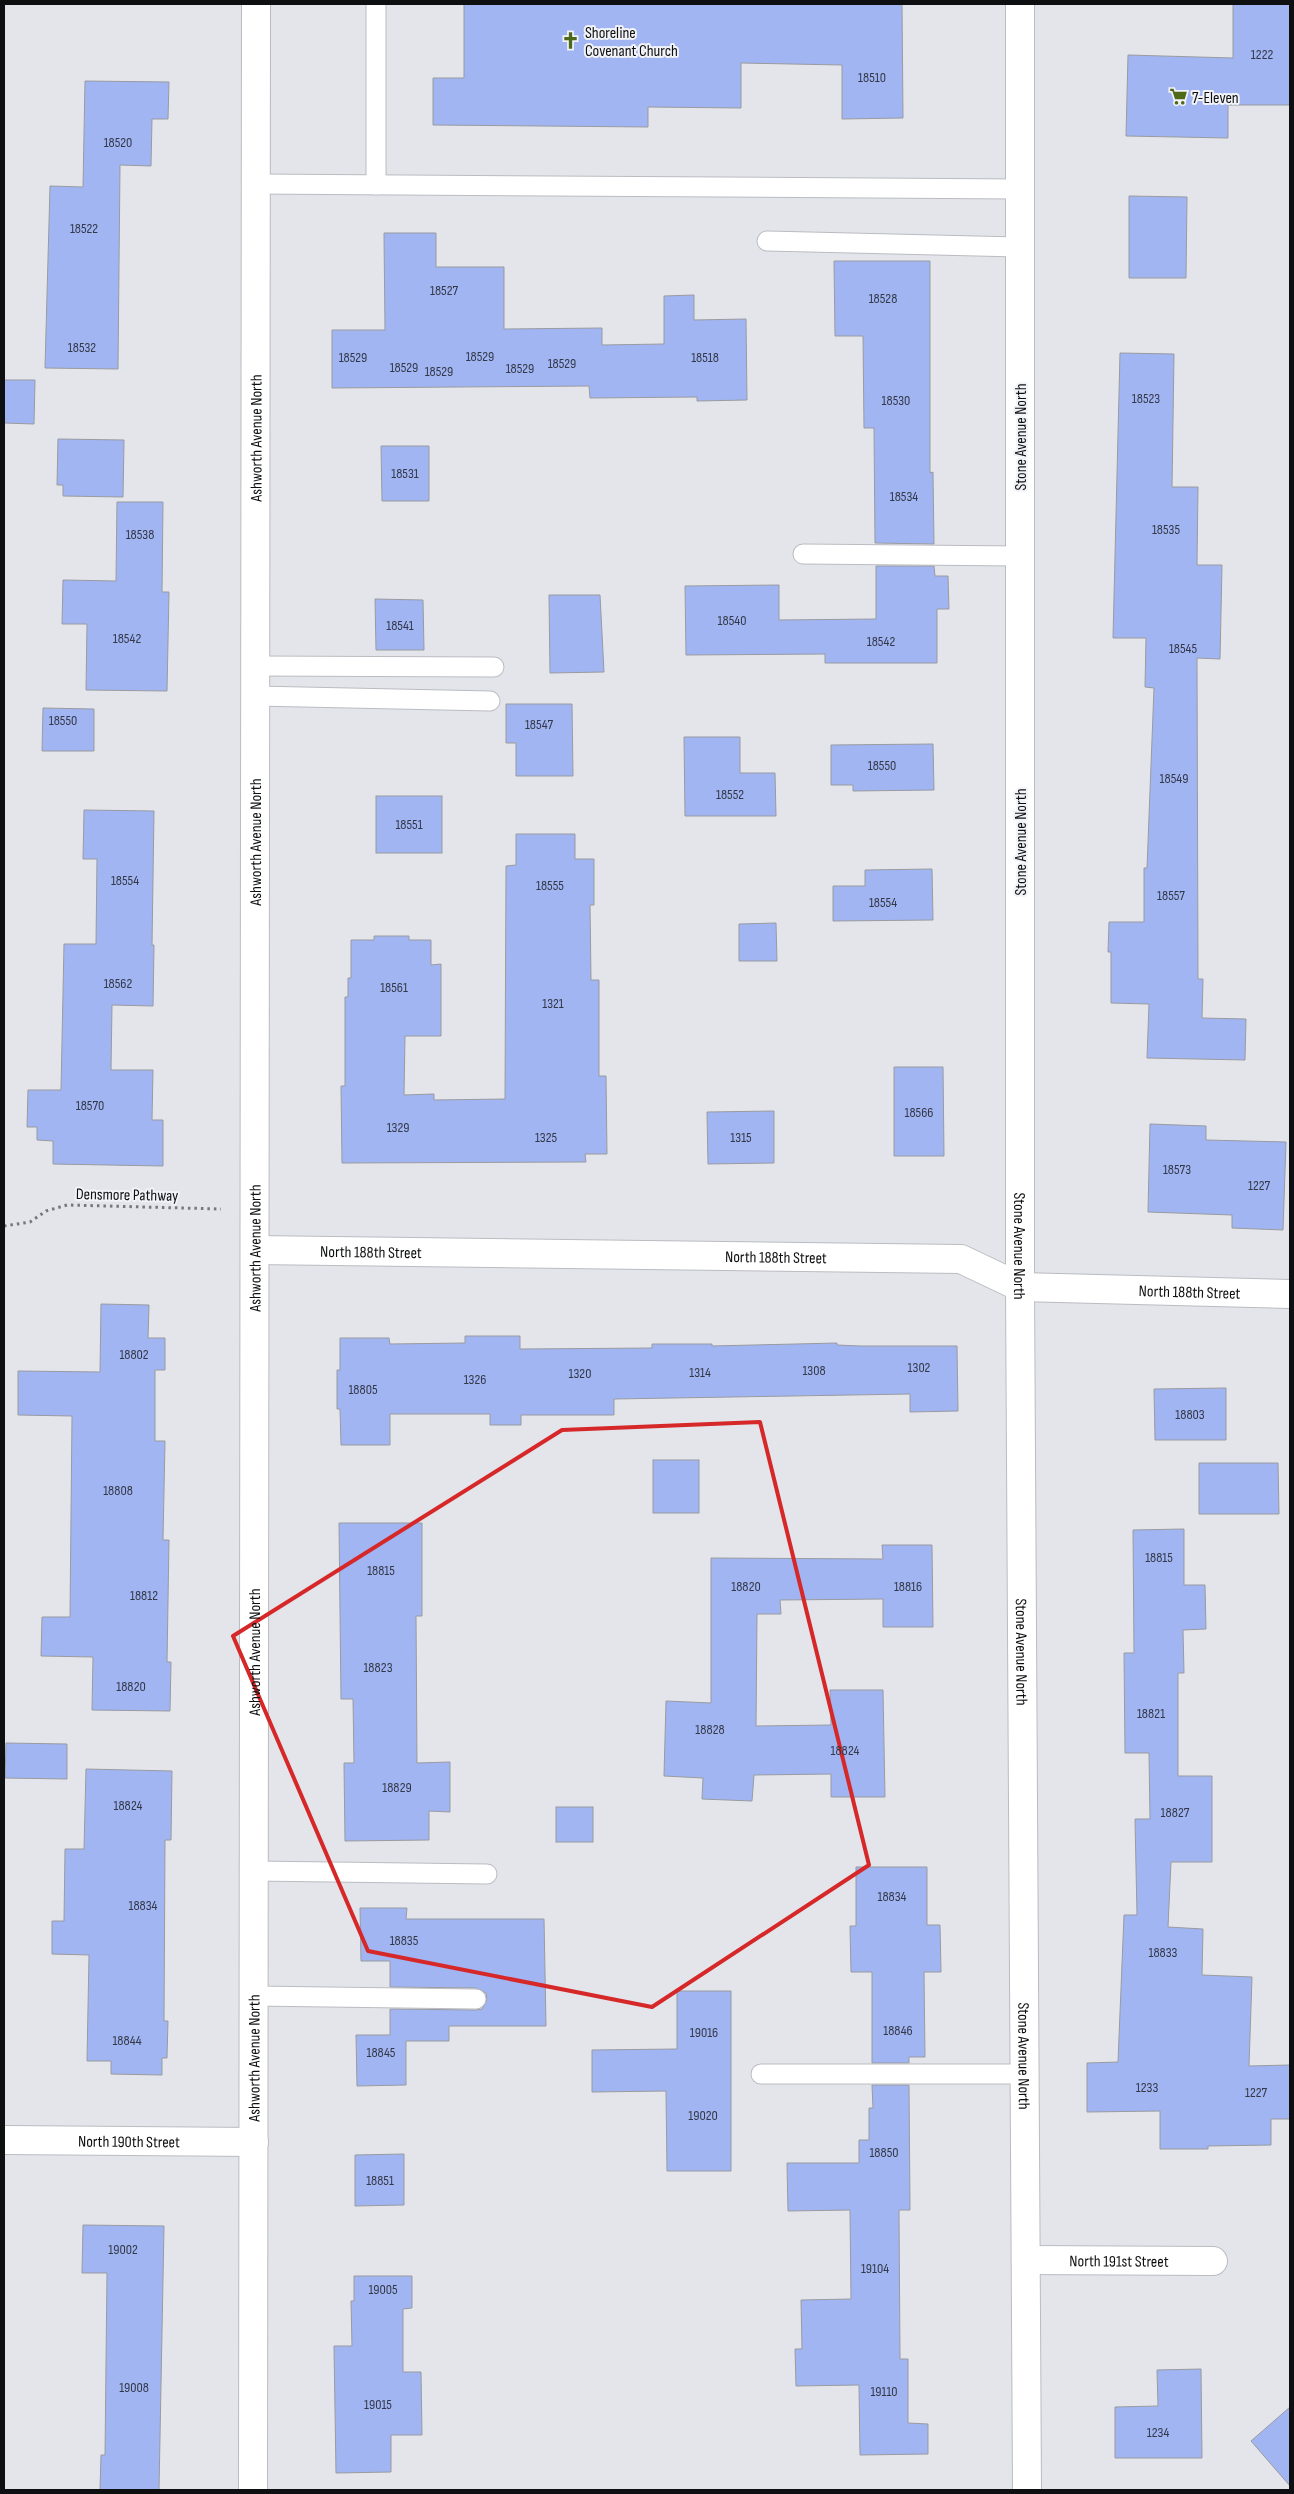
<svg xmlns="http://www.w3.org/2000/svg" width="1294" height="2494" viewBox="0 0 1294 2494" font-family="'Sofia Sans Condensed',sans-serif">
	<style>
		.building { fill: #a1b5f2; stroke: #999ba0 }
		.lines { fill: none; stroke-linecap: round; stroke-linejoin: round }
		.service-casing { stroke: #babcc1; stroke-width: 21 }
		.minor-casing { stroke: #babcc1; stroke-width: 30 }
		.tertiary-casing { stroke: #babcc1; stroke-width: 30 }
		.path { stroke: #75777a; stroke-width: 3; stroke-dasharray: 2.5 4; stroke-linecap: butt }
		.service { stroke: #fff; stroke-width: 19 }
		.minor { stroke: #fff; stroke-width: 28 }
		.tertiary { stroke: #fff; stroke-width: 28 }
		.marked { fill: none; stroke: #d62828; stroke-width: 4; stroke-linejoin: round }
		.labels { text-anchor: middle; stroke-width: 4; stroke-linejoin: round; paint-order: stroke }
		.number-label { font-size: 14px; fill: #333848 }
		.poi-label { font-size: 16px; fill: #0e0f10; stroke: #f1f3f8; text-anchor: start }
		.street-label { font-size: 16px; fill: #0e0f10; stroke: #f1f3f8 }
	</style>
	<rect width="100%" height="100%" fill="#e3e5eb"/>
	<g class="building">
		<path d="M 464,4 L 902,4 L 903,118 L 842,119 L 842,65 L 741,63 L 741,108 L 648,107 L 648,127 L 433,125 L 433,78 L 464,78 Z"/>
		<path d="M 1233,4 L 1290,4 L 1290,105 L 1228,105 L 1228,138 L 1126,136 L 1128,55 L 1233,58 Z"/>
		<path d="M 85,81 L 169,82 L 168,119 L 152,119 L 151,166 L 120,165 L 118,369 L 45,368 L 50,186 L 83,187 Z"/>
		<path d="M 1129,196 L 1187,197 L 1186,278 L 1129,278 Z"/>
		<path d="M 384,233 L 436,233 L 436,267 L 504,267 L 504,329 L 602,328 L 602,345 L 664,344 L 664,296 L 694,295 L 694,320 L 746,319 L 747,400 L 697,401 L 697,397 L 590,398 L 589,386 L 332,388 L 332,330 L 385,330 Z"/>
		<path d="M 834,261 L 930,261 L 930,473 L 933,472 L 934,544 L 875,543 L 874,428 L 864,428 L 863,336 L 835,336 Z"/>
		<path d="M 1120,353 L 1174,354 L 1172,487 L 1198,487 L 1197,565 L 1222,565 L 1220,659 L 1197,658 L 1198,979 L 1203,979 L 1202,1018 L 1246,1019 L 1245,1060 L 1147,1058 L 1149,1004 L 1111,1003 L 1111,952 L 1108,952 L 1109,922 L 1144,922 L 1144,868 L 1147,868 L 1154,688 L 1145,687 L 1146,638 L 1113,638 Z"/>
		<path d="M 4,380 L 35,380 L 34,424 L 4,423 Z"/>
		<path d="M 58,439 L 124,440 L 123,497 L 63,496 L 63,485 L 57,485 Z"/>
		<path d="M 381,446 L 429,446 L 429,501 L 382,501 Z"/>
		<path d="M 117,502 L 163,502 L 162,592 L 169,592 L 167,691 L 86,690 L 87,624 L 62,624 L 63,580 L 116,581 Z"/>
		<path d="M 876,566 L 934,566 L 935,576 L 948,576 L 949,609 L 937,609 L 937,663 L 825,663 L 825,654 L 686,655 L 685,586 L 779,585 L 779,620 L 876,619 Z"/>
		<path d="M 549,595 L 600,595 L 604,672 L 550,673 Z"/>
		<path d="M 375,599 L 423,600 L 424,650 L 376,650 Z"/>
		<path d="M 506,704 L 572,704 L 573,776 L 516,776 L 516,743 L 506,743 Z"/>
		<path d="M 43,708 L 94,709 L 94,751 L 42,751 Z"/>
		<path d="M 684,737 L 740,737 L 740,773 L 775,773 L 776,816 L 685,816 Z"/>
		<path d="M 933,744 L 934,790 L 853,791 L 853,785 L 831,785 L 831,745 Z"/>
		<rect x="376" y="796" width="66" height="57"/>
		<path d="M 84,810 L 154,811 L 152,945 L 154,945 L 153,1006 L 112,1005 L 111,1070 L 153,1070 L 152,1120 L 163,1120 L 163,1166 L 53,1164 L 53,1141 L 37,1140 L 37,1127 L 27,1127 L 28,1090 L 61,1090 L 64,944 L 96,944 L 97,859 L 83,859 Z"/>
		<path d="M 516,834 L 575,834 L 575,859 L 594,859 L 594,905 L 590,905 L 591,980 L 599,980 L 599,1076 L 606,1076 L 607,1154 L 585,1154 L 586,1162 L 342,1163 L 341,1086 L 345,1086 L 345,997 L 348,997 L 348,978 L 351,978 L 351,940 L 374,940 L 374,936 L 409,936 L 409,940 L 431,940 L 431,965 L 441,964 L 441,1036 L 405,1036 L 404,1095 L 434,1094 L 434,1100 L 505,1099 L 506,866 L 516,865 Z"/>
		<path d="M 932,869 L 933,920 L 833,921 L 833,886 L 865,886 L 865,870 Z"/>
		<path d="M 776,923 L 777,961 L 739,961 L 739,924 Z"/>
		<path d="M 894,1067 L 943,1067 L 944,1156 L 894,1156 Z"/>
		<path d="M 774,1111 L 774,1163 L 708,1164 L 707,1112 Z"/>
		<path d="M 1150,1124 L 1206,1126 L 1206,1140 L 1286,1142 L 1283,1230 L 1232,1228 L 1232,1215 L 1148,1212 Z"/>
		<path d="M 101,1304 L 149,1305 L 148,1338 L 165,1338 L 165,1370 L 155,1370 L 155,1441 L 165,1441 L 163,1540 L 169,1540 L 167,1662 L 171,1662 L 170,1711 L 92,1710 L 93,1657 L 41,1656 L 42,1617 L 70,1617 L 72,1416 L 18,1415 L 18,1371 L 100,1372 Z"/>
		<path d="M 465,1336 L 520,1336 L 520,1349 L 652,1348 L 652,1344 L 712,1344 L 712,1346 L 837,1343 L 837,1345 L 860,1346 L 957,1346 L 958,1411 L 910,1412 L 910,1394 L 614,1399 L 614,1415 L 521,1415 L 521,1425 L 490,1425 L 490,1414 L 390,1414 L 390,1445 L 341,1445 L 340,1409 L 337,1409 L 337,1370 L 340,1370 L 340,1338 L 389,1338 L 390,1344 L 465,1343 Z"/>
		<path d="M 1226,1388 L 1226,1440 L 1155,1440 L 1154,1389 Z"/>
		<rect x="653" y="1460" width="46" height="53"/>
		<path d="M 1199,1463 L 1278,1463 L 1279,1514 L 1199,1514 Z"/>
		<path d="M 339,1523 L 422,1523 L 422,1616 L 416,1616 L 417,1763 L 450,1762 L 450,1812 L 429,1811 L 429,1840 L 345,1841 L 344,1763 L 354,1763 L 353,1699 L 341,1699 Z"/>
		<path d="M 1184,1529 L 1184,1585 L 1205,1585 L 1206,1629 L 1183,1630 L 1184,1673 L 1178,1673 L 1178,1776 L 1212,1776 L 1212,1862 L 1171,1862 L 1168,1927 L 1203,1929 L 1202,1975 L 1252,1977 L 1249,2066 L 1290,2065 L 1290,2119 L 1271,2119 L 1271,2145 L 1208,2146 L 1208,2149 L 1160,2149 L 1160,2111 L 1087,2112 L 1087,2063 L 1118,2062 L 1124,1915 L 1137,1915 L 1135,1819 L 1150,1819 L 1149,1753 L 1125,1753 L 1124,1653 L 1134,1653 L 1133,1530 Z"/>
		<path d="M 882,1545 L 932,1545 L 933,1627 L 883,1627 L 883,1599 L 780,1600 L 781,1614 L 757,1614 L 756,1726 L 831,1725 L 830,1690 L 883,1690 L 885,1797 L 831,1797 L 831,1774 L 754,1775 L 752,1801 L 702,1799 L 703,1778 L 664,1776 L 666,1701 L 711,1703 L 711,1558 L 883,1559 Z"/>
		<path d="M 6,1743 L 67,1744 L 67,1779 L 5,1778 Z"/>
		<path d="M 86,1769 L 172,1771 L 171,1840 L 165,1840 L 164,2021 L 168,2021 L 167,2058 L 162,2058 L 162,2075 L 111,2074 L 111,2061 L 87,2061 L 89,1955 L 52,1954 L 52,1921 L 64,1921 L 65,1849 L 84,1849 Z"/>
		<rect x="556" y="1807" width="37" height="35"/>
		<path d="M 856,1867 L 927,1867 L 927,1925 L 940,1925 L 941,1972 L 924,1972 L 925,2057 L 909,2057 L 909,2063 L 872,2063 L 872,1972 L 851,1972 L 850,1926 L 856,1926 Z"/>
		<path d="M 360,1908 L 407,1908 L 406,1919 L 544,1919 L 546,2026 L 449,2026 L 449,2041 L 406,2041 L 406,2085 L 357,2086 L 356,2035 L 390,2035 L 390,2009 L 476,2010 L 482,2009 L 487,2000 L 486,1993 L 476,1988 L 390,1987 L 390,1961 L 361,1961 Z"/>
		<path d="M 677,1991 L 731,1991 L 731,2171 L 667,2171 L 666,2091 L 592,2092 L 592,2050 L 677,2049 Z"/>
		<path d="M 872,2085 L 909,2085 L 910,2210 L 899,2210 L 900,2359 L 908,2359 L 908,2423 L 928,2424 L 928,2454 L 860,2455 L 859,2385 L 796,2386 L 795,2349 L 802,2349 L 801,2300 L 851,2299 L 850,2210 L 788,2211 L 787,2163 L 859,2163 L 859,2140 L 869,2140 L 869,2108 L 873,2108 Z"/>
		<path d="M 404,2154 L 404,2205 L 355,2206 L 355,2155 Z"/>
		<path d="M 83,2225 L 164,2226 L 159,2490 L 100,2490 L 101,2455 L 105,2455 L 107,2273 L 82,2273 Z"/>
		<path d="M 354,2276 L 412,2276 L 412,2308 L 403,2309 L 403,2372 L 421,2372 L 422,2435 L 391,2435 L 391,2472 L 336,2473 L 334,2346 L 352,2346 L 351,2301 L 354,2301 Z"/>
		<path d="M 1201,2369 L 1202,2458 L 1115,2458 L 1115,2407 L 1158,2406 L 1157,2370 Z"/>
		<path d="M 1290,2407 L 1290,2486 L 1251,2441 Z"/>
	</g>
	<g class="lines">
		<defs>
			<g id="service">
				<path d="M 256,184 L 1020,189"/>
				<path d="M 376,185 L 376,4"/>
				<path d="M 767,241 L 1020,247"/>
				<path d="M 803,554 L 1020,556"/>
				<path d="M 256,666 L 494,667"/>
				<path d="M 256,696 L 490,701"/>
				<path d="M 254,1871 L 487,1874"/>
				<path d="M 254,1996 L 476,1999"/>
				<path d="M 761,2074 L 1025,2074"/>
			</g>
			<g id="minor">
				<path id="s1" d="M 1020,4 L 1020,1287 L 1027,2490"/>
				<path id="s2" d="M 255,1250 L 961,1259 L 1020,1287 L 1290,1294"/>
				<path id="s3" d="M 4,2140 L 254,2142"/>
				<path id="s4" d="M 1027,2260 L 1213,2261"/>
			</g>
			<g id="tertiary">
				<path id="s5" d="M 253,2490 L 256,4"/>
			</g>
		</defs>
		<use href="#service" class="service-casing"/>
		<use href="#minor" class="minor-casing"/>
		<use href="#tertiary" class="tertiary-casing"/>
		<path class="path" d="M 4,1226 L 30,1222 L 46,1211 L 67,1205 L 221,1209"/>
		<use href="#service" class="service"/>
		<use href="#minor" class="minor"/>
		<use href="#tertiary" class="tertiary"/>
	</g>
	<path class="marked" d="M 760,1422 L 869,1865 L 652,2007 L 368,1951 L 233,1636 L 562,1430 Z"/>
	<defs>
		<symbol id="church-bare" viewBox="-9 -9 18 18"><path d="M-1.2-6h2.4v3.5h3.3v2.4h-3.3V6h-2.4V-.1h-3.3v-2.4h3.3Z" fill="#4f691b" stroke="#f1f3f8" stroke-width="2.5" paint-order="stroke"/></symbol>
		<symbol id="supermarket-bare" viewBox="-9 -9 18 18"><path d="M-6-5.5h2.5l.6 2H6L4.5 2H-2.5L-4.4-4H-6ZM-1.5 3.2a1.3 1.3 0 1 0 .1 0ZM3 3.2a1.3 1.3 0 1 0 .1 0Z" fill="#4f691b" stroke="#f1f3f8" stroke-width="2.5" paint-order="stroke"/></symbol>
	</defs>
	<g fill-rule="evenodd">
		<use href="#church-bare" x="558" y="28" width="25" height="25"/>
		<use href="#supermarket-bare" x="1166" y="84" width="25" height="25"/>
	</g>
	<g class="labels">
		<g class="number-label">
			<text x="1262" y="59">1222</text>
			<text x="872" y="82">18510</text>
			<text x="118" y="147">18520</text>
			<text x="84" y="233">18522</text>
			<text x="444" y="295">18527</text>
			<text x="883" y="303">18528</text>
			<text x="82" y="352">18532</text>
			<text x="480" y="361">18529</text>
			<text x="353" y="362">18529</text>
			<text x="705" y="362">18518</text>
			<text x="562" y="368">18529</text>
			<text x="404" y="372">18529</text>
			<text x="520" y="373">18529</text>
			<text x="439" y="376">18529</text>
			<text x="1146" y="403">18523</text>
			<text x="896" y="405">18530</text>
			<text x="405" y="478">18531</text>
			<text x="904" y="501">18534</text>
			<text x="1166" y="534">18535</text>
			<text x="140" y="539">18538</text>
			<text x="732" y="625">18540</text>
			<text x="400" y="630">18541</text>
			<text x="127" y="643">18542</text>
			<text x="881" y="646">18542</text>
			<text x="1183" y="653">18545</text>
			<text x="63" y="725">18550</text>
			<text x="539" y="729">18547</text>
			<text x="882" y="770">18550</text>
			<text x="1174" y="783">18549</text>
			<text x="730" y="799">18552</text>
			<text x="409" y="829">18551</text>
			<text x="125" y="885">18554</text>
			<text x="550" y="890">18555</text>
			<text x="1171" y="900">18557</text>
			<text x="883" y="907">18554</text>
			<text x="118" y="988">18562</text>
			<text x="394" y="992">18561</text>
			<text x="553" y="1008">1321</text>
			<text x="90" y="1110">18570</text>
			<text x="919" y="1117">18566</text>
			<text x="398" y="1132">1329</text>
			<text x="546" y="1142">1325</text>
			<text x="741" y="1142">1315</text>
			<text x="1177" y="1174">18573</text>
			<text x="1259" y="1190">1227</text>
			<text x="134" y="1359">18802</text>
			<text x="919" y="1372">1302</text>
			<text x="814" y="1375">1308</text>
			<text x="700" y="1377">1314</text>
			<text x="580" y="1378">1320</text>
			<text x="475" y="1384">1326</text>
			<text x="363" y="1394">18805</text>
			<text x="1190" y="1419">18803</text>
			<text x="118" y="1495">18808</text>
			<text x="1159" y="1562">18815</text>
			<text x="381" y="1575">18815</text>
			<text x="746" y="1591">18820</text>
			<text x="908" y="1591">18816</text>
			<text x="144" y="1600">18812</text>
			<text x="378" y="1672">18823</text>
			<text x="131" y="1691">18820</text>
			<text x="1151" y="1718">18821</text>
			<text x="710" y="1734">18828</text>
			<text x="845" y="1755">18824</text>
			<text x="397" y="1792">18829</text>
			<text x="128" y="1810">18824</text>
			<text x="1175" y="1817">18827</text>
			<text x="892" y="1901">18834</text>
			<text x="143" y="1910">18834</text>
			<text x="404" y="1945">18835</text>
			<text x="1163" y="1957">18833</text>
			<text x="898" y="2035">18846</text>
			<text x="704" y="2037">19016</text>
			<text x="127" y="2045">18844</text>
			<text x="381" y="2057">18845</text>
			<text x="1147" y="2092">1233</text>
			<text x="1256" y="2097">1227</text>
			<text x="703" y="2120">19020</text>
			<text x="884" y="2157">18850</text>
			<text x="380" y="2185">18851</text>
			<text x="123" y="2254">19002</text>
			<text x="875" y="2273">19104</text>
			<text x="383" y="2294">19005</text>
			<text x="134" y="2392">19008</text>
			<text x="884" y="2396">19110</text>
			<text x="378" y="2409">19015</text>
			<text x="1158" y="2437">1234</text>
		</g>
		<g class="poi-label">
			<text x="585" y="38">Shoreline<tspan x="585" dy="18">Covenant Church</tspan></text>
			<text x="1192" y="103">7-Eleven</text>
		</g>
		<g class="street-label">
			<text dy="6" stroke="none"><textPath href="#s5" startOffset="2052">Ashworth Avenue North</textPath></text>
			<text transform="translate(1020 437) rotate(-90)" y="6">Stone Avenue North</text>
			<text dy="6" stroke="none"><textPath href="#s5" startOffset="1648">Ashworth Avenue North</textPath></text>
			<text transform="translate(1020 842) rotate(-90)" y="6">Stone Avenue North</text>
			<text transform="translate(127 1194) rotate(1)" y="6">Densmore Pathway</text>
			<text dy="6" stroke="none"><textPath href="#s5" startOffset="1242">Ashworth Avenue North</textPath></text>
			<text dy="6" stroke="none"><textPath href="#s1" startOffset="1242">Stone Avenue North</textPath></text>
			<text dy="6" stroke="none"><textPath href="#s2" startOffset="116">North 188th Street</textPath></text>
			<text dy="6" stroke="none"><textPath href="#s2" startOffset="521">North 188th Street</textPath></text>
			<text dy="6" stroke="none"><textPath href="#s2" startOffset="941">North 188th Street</textPath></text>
			<text dy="6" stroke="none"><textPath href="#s5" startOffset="838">Ashworth Avenue North</textPath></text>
			<text dy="6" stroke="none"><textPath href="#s1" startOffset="1648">Stone Avenue North</textPath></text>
			<text dy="6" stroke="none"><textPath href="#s5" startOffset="432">Ashworth Avenue North</textPath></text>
			<text dy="6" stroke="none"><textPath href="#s1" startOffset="2052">Stone Avenue North</textPath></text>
			<text dy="6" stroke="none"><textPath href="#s3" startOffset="125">North 190th Street</textPath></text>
			<text dy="6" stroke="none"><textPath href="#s4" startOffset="92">North 191st Street</textPath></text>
		</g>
	</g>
	<rect width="1294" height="2494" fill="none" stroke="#0e0f10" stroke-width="10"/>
</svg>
